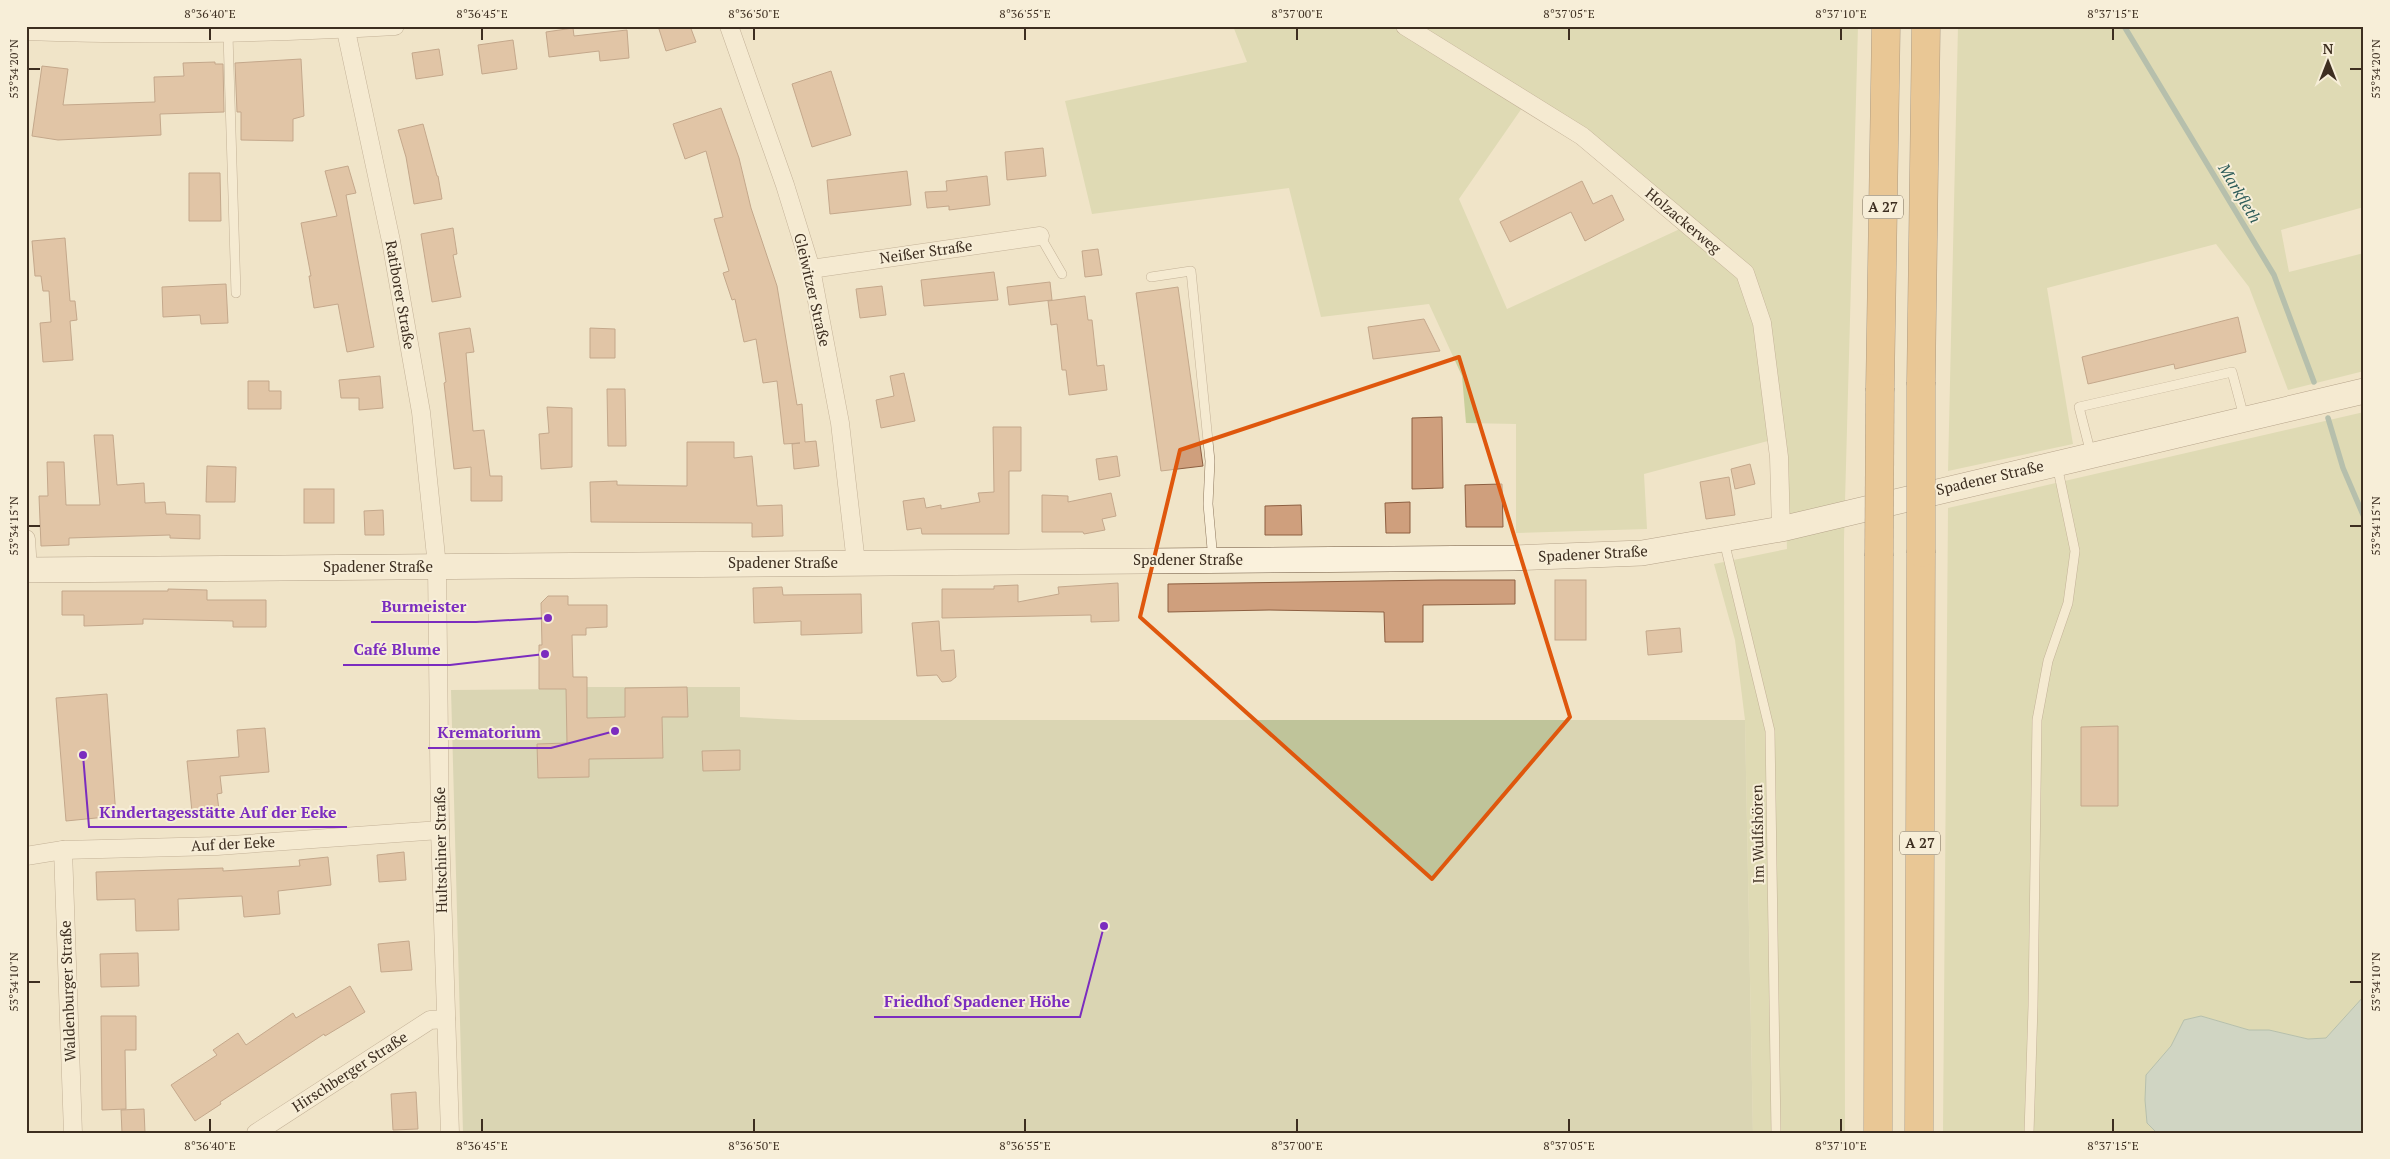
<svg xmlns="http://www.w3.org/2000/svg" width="2390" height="1159" viewBox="0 0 2390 1159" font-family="'PT Serif',serif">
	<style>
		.green { fill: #c9cf9b; fill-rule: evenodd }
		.cemetery { fill: #bfc49a }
		.water { fill: #a9c4bc; stroke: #6f938a }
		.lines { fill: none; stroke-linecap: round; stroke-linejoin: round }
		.stream { stroke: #6f938a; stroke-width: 5.5 }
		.building { fill: #cf9f7d; stroke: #8d5f41 }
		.lane-casing { stroke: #8d765c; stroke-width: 10 }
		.street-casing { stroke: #8d765c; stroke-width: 19 }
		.secondary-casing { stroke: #6f573f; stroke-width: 26 }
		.highway-casing { stroke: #5b4430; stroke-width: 29 }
		.lane { stroke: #faf1dc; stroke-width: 9 }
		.street { stroke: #faf1dc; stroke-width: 18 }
		.secondary { stroke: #faf1dc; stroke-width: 25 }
		.highway { stroke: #e0a458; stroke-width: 28 }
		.highway-bridge-casing { stroke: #5b4430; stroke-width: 29; stroke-linecap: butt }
		.highway-bridge { stroke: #e0a458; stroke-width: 28 }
		.marked { fill: none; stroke: #df570d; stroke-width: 4; stroke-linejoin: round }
		.ticks { fill: none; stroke: #3d2e20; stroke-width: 2 }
		.labels { text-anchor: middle; stroke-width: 4; stroke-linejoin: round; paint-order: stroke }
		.shield { fill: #f7eed8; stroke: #756857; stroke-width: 1 }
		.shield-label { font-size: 14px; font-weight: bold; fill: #3d2e20 }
		.street-label { font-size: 15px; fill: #3d2e20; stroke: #f7eed8 }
		.water-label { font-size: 16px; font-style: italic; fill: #2f5d5a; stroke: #f7eed8 }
		.leader { fill: none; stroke: #7b2cbf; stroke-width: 2 }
		.callout-dot { fill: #7b2cbf; stroke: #f7eed8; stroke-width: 2 }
		.callout-label { font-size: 16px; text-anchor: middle; font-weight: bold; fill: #7b2cbf; stroke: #f7eed8; stroke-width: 4; stroke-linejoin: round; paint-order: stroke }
		.neatline { fill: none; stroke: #3d2e20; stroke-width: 2 }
		.ticks-label { font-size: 12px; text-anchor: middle; fill: #3d2e20 }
	</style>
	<rect width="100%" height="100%" fill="#f0e4c8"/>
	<g class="green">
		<path d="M 1233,26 L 1858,26 L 1844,539 L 1845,1133 L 1753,1133 L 1745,720 L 1735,640 L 1714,564 L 1787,549 L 1783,437 L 1644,474 L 1647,529 L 1516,533 L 1516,424 L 1466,423 L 1462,376 L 1429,304 L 1321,317 L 1289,188 L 1092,214 L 1065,101 L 1247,62 ZM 1522,108 L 1581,144 L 1682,228 L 1507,309 L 1459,199 Z"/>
		<path d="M 1958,26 L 2364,26 L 2364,207 L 2281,230 L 2289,272 L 2364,253 L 2364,371 L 2288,390 L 2249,287 L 2216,244 L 2047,288 L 2073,444 L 1948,471 Z"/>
		<path d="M 2364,412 L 2364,996 L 2326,1038 L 2308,1039 L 2269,1030 L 2249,1030 L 2201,1016 L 2185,1020 L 2171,1046 L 2146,1075 L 2145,1100 L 2147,1123 L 2157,1133 L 1943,1133 L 1948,508 Z"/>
	</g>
	<path class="cemetery" d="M 566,677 L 587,677 L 587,687 L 740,687 L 740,717 L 798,720 L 1745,720 L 1753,1133 L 463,1133 L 451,690 L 565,689 Z"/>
	<path class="water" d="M 2364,996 L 2364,1133 L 2157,1133 L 2147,1123 L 2145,1100 L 2146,1075 L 2171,1046 L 2184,1020 L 2201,1016 L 2249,1030 L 2269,1030 L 2308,1039 L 2326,1038 Z"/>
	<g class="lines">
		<g class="stream">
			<path d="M 2124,26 L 2274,275 L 2314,382"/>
			<path d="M 2328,418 L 2343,468 L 2364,517"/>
		</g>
	</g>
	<g class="building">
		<path d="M 658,26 L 690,26 L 696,42 L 666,51 Z"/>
		<path d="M 573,28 L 574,36 L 627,30 L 629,58 L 600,61 L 599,51 L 549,57 L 546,32 Z"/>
		<path d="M 513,40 L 517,69 L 482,74 L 478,45 Z"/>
		<path d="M 439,49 L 443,75 L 416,79 L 412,53 Z"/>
		<path d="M 301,59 L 304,116 L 293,119 L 293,141 L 241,140 L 241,112 L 237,112 L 235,63 Z"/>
		<path d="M 215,62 L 215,64 L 223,64 L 224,112 L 160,114 L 161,135 L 58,140 L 32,136 L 42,66 L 68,69 L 63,105 L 155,102 L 154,77 L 184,76 L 183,63 Z"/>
		<path d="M 831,71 L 851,135 L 812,147 L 792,84 Z"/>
		<path d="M 721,108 L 739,158 L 751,208 L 777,286 L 797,405 L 802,404 L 805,442 L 816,441 L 819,466 L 794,469 L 792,444 L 800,443 L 784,444 L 777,381 L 763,383 L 756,339 L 744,342 L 735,299 L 732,300 L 723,273 L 729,271 L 714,219 L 723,217 L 706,151 L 685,159 L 673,124 Z"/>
		<path d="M 423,124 L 437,176 L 438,176 L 442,199 L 414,204 L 406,157 L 398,130 Z"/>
		<path d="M 1043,148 L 1046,176 L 1007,180 L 1005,152 Z"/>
		<path d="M 348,166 L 356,193 L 346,195 L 374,347 L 347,352 L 338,304 L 314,308 L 309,276 L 311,276 L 301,223 L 337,216 L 325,171 Z"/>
		<path d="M 907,171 L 911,205 L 830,214 L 827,180 Z"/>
		<path d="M 189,173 L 220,173 L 221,221 L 189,221 Z"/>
		<path d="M 987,176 L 990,205 L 949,210 L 949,206 L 927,208 L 925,192 L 947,191 L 946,181 Z"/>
		<path d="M 1582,181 L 1593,204 L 1612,195 L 1624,220 L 1585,241 L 1571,212 L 1510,242 L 1500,222 Z"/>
		<path d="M 453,228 L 457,254 L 453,255 L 461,297 L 432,302 L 421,234 Z"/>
		<path d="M 65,238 L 70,301 L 75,301 L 77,320 L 70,321 L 73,360 L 43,362 L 40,323 L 51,322 L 49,291 L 43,291 L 41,276 L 35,276 L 32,241 Z"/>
		<path d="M 1098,249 L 1102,275 L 1085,277 L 1082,251 Z"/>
		<path d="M 994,272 L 998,300 L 924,306 L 921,280 Z"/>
		<path d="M 1050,282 L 1052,300 L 1009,305 L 1007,287 Z"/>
		<path d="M 226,284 L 228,323 L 201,324 L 200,315 L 163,317 L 162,287 Z"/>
		<path d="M 882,286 L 886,315 L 860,318 L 856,289 Z"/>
		<path d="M 1178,287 L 1203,466 L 1161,471 L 1136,293 Z"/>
		<path d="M 1085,296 L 1088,320 L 1092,320 L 1097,366 L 1104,365 L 1107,390 L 1069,395 L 1066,370 L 1062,370 L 1057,324 L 1051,325 L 1048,301 Z"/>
		<path d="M 2238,317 L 2246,352 L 2175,369 L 2174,364 L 2088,384 L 2082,357 Z"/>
		<path d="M 1424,319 L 1440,351 L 1373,359 L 1368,327 Z"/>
		<path d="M 470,328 L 474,352 L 466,353 L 473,431 L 484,430 L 490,476 L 502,476 L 502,501 L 471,501 L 471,467 L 454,469 L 444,383 L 446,382 L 439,333 Z"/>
		<path d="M 590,328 L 615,329 L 615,358 L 590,358 Z"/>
		<path d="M 904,373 L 915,421 L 881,428 L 876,400 L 894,396 L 890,376 Z"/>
		<path d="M 380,376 L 383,408 L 359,410 L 359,398 L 341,398 L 339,380 Z"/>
		<path d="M 248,381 L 269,381 L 269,391 L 281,391 L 281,409 L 248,409 Z"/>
		<path d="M 607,389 L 625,389 L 626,446 L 608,446 Z"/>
		<path d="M 547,407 L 572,408 L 572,467 L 541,469 L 539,434 L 549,433 Z"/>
		<path d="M 1442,417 L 1443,488 L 1412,489 L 1412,418 Z"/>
		<path d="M 993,427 L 1021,427 L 1021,471 L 1009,471 L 1009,534 L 922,534 L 921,528 L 907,530 L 903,501 L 924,498 L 926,508 L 941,505 L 941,509 L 980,502 L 978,493 L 994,492 Z"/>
		<path d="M 94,435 L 113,435 L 117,485 L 144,483 L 145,503 L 165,502 L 166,514 L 200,515 L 200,539 L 170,538 L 170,535 L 69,538 L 69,545 L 41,546 L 39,496 L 48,496 L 47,462 L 64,462 L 66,505 L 100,505 Z"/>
		<path d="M 687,442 L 734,442 L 734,458 L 752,456 L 757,506 L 782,505 L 783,536 L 752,537 L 752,523 L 591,522 L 590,482 L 617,481 L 617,485 L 687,486 Z"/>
		<path d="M 1117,456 L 1120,476 L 1099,480 L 1096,459 Z"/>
		<path d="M 1750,464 L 1755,484 L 1735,489 L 1731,469 Z"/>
		<path d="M 207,466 L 236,467 L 235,502 L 206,502 Z"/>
		<path d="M 1729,477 L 1735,515 L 1706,519 L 1700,482 Z"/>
		<path d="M 1502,484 L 1503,527 L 1466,527 L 1465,485 Z"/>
		<rect x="304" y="489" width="30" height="34"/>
		<path d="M 1111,493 L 1116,516 L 1102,519 L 1105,530 L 1084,534 L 1083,532 L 1042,532 L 1042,495 L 1068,496 L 1068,502 Z"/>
		<path d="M 1410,502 L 1410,533 L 1386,533 L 1385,503 Z"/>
		<path d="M 1301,505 L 1302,535 L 1265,535 L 1265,506 Z"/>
		<path d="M 383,510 L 384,535 L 365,535 L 364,511 Z"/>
		<path d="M 1440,580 L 1515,580 L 1515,604 L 1423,605 L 1423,642 L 1385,642 L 1384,612 L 1269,610 L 1168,612 L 1168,584 Z"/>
		<rect x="1555" y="580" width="31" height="60"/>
		<path d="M 1118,583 L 1119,621 L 1091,622 L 1091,615 L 942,618 L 942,589 L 994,589 L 994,586 L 1018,585 L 1018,602 L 1059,594 L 1058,587 Z"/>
		<path d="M 782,587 L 783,595 L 861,594 L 862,633 L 801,635 L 801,621 L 754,623 L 753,588 Z"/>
		<path d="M 168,589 L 207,590 L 207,600 L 266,600 L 266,627 L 233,627 L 233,621 L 143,619 L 143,624 L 84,626 L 84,615 L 62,615 L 62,591 L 168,591 Z"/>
		<path d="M 548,596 L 568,596 L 568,605 L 607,605 L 607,627 L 586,628 L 586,635 L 572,635 L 573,677 L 587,677 L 587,718 L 625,717 L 625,688 L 687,687 L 688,717 L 662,717 L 663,758 L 589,759 L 589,777 L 538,778 L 537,744 L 567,743 L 566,689 L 539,689 L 539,645 L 542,645 L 541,603 Z"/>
		<path d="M 939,621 L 941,651 L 954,650 L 956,677 L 951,681 L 942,682 L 937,675 L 917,676 L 912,623 Z"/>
		<path d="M 1680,628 L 1682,652 L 1648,655 L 1646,631 Z"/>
		<path d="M 107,694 L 116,816 L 66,821 L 56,698 Z"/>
		<path d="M 2118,726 L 2118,806 L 2081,806 L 2081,727 Z"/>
		<path d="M 265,728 L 269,772 L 220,776 L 222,793 L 217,794 L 219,810 L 192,812 L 187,761 L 239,757 L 237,730 Z"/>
		<path d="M 740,750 L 740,770 L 703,771 L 702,751 Z"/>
		<path d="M 404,852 L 406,880 L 379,882 L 377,855 Z"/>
		<path d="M 328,857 L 331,885 L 278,891 L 280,914 L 244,917 L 242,896 L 178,899 L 179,930 L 136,931 L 135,899 L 97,900 L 96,872 L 223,868 L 223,871 L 300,866 L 299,860 Z"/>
		<path d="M 409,941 L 412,970 L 381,972 L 378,944 Z"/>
		<path d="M 138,953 L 139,986 L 101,987 L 100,954 Z"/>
		<path d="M 350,986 L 365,1012 L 325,1036 L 324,1034 L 220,1102 L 221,1104 L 195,1121 L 171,1085 L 217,1055 L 213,1050 L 238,1033 L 246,1045 L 293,1013 L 296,1018 Z"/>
		<path d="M 101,1016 L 136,1016 L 136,1050 L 125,1050 L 126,1109 L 102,1110 Z"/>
		<path d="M 416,1092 L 418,1129 L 393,1130 L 391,1094 Z"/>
		<path d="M 144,1109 L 145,1133 L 122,1133 L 121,1110 Z"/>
	</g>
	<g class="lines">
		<defs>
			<g id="lane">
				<path d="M 228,35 L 236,293"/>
				<path d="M 1040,236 L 1062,274"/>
				<path d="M 1151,277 L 1191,271 L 1210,461 L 1208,504 L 1213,560"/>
				<path d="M 2091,454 L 2079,407 L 2232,372 L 2244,417"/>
				<path d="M 1724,541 L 1770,731 L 1776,1133"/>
				<path d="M 2029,1133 L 2033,1006 L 2037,720 L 2048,661 L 2068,603 L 2075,551 L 2057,465"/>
			</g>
			<g id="street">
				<path d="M 345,26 L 391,241 L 421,412 L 437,566 L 440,830 L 450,1133"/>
				<path d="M 729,26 L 785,185 L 811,269 L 840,423 L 856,563"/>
				<path d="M 1405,26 L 1582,136 L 1745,273 L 1762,323 L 1779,457 L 1781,529"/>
				<path d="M 26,31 C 150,36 272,33 395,26"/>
				<path d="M 811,269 L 1040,236"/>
				<path d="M 26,539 L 28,570"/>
				<path d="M 63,850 L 73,1133"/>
				<path d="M 26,856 L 63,850 L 217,846 L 440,830"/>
				<path d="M 256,1133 L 430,1020 L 446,1019"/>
			</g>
			<path id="secondary" d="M 26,570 L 1514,558 L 1642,553 L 1781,529 L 2364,391"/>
			<g id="highway">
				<path d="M 1921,382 L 1926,26"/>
				<path d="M 1880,388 L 1886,26"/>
				<path d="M 1878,1133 L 1879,556"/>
				<path d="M 1919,1133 L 1921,553"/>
			</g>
		</defs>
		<use href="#lane" class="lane-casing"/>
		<use href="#street" class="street-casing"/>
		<use href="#secondary" class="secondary-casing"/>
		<use href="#highway" class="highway-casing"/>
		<use href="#lane" class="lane"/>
		<use href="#street" class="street"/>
		<use href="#secondary" class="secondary"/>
		<use href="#highway" class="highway"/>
		<defs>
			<g id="highway-bridge">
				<path d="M 1921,382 L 1921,553"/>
				<path d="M 1879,556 L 1880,388"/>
			</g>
		</defs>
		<use href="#highway-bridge" class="highway-bridge-casing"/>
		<use href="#highway-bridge" class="highway-bridge"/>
	</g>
	<path d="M0 0H2390V1159H0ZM 1459,357 L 1570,717 L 1432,879 L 1140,617 L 1180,450 Z" fill="#f0e4c8" fill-opacity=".55" fill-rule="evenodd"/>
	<path class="marked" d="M 1459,357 L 1570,717 L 1432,879 L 1140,617 L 1180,450 Z"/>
	<path class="ticks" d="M 210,28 L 210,40M 482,28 L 482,40M 754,28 L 754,40M 1025,28 L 1025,40M 1297,28 L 1297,40M 1569,28 L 1569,40M 1841,28 L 1841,40M 2113,28 L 2113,40M 28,69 L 40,69M 2350,69 L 2362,69M 28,526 L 40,526M 2350,526 L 2362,526M 28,982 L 40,982M 2350,982 L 2362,982M 210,1119 L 210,1132M 482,1119 L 482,1132M 754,1119 L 754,1132M 1025,1119 L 1025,1132M 1297,1119 L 1297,1132M 1569,1119 L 1569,1132M 1841,1119 L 1841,1132M 2113,1119 L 2113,1132"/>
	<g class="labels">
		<g class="shield">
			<rect x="1863" y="195.5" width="40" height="23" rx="4"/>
			<rect x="1900" y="831.5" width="40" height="23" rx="4"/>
		</g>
		<g class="shield-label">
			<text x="1883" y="212">A 27</text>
			<text x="1920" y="848">A 27</text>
		</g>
		<g class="street-label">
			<text transform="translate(1683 221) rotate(40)" y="5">Holzackerweg</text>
			<text transform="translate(926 252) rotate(-8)" y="5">Neißer Straße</text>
			<text transform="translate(812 290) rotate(77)" y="5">Gleiwitzer Straße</text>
			<text transform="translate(400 295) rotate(80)" y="5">Ratiborer Straße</text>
			<text transform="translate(1990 478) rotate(-13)" y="5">Spadener Straße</text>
			<text transform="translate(1593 554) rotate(-3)" y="5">Spadener Straße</text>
			<text x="1188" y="565">Spadener Straße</text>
			<text x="783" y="568">Spadener Straße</text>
			<text x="378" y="572">Spadener Straße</text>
			<text transform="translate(1758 834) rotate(-91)" y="5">Im Wulfshören</text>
			<text transform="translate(233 844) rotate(-3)" y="5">Auf der Eeke</text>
			<text transform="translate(441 850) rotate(-91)" y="5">Hultschiner Straße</text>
			<text transform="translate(68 991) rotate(-92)" y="5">Waldenburger Straße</text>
			<text transform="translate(350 1072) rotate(-33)" y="5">Hirschberger Straße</text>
		</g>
		<g class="water-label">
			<text transform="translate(2240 193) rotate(59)" y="6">Markfleth</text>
		</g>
	</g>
	<path class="leader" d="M548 618L476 622H371M545 654L450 665H343M615 731L551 748H428M83 755L89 827H347M1104 926L1080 1017H874"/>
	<g class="callout-dot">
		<circle cx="548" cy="618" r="5"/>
		<circle cx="545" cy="654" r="5"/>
		<circle cx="615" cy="731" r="5"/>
		<circle cx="83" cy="755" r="5"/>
		<circle cx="1104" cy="926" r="5"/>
	</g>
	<g class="callout-label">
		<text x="424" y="612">Burmeister</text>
		<text x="397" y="655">Café Blume</text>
		<text x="489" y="738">Krematorium</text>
		<text x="218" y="818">Kindertagesstätte Auf der Eeke</text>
		<text x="977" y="1007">Friedhof Spadener Höhe</text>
	</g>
	<rect width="2390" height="1159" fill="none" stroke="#f7eed8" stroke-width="55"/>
	<g transform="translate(2328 62)" stroke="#f7eed8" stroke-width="4" paint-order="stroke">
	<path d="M0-4L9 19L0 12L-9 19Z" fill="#3d2e20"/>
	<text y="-8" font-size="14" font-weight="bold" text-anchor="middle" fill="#3d2e20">N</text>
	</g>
	<rect x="28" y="28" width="2334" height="1104" class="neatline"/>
	<g class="ticks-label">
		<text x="210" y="18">8°36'40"E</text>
		<text x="482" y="18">8°36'45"E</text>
		<text x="754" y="18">8°36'50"E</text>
		<text x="1025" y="18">8°36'55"E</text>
		<text x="1297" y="18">8°37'00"E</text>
		<text x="1569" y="18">8°37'05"E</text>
		<text x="1841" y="18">8°37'10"E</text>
		<text x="2113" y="18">8°37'15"E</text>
		<text transform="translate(14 69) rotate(-90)" y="4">53°34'20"N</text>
		<text transform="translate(2376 69) rotate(-90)" y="4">53°34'20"N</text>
		<text transform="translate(14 526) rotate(-90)" y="4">53°34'15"N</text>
		<text transform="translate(2376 526) rotate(-90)" y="4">53°34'15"N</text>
		<text transform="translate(14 982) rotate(-90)" y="4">53°34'10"N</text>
		<text transform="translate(2376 982) rotate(-90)" y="4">53°34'10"N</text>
		<text x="210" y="1150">8°36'40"E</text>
		<text x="482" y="1150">8°36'45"E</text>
		<text x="754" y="1150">8°36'50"E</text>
		<text x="1025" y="1150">8°36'55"E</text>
		<text x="1297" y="1150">8°37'00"E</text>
		<text x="1569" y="1150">8°37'05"E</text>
		<text x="1841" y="1150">8°37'10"E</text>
		<text x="2113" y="1150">8°37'15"E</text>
	</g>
</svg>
